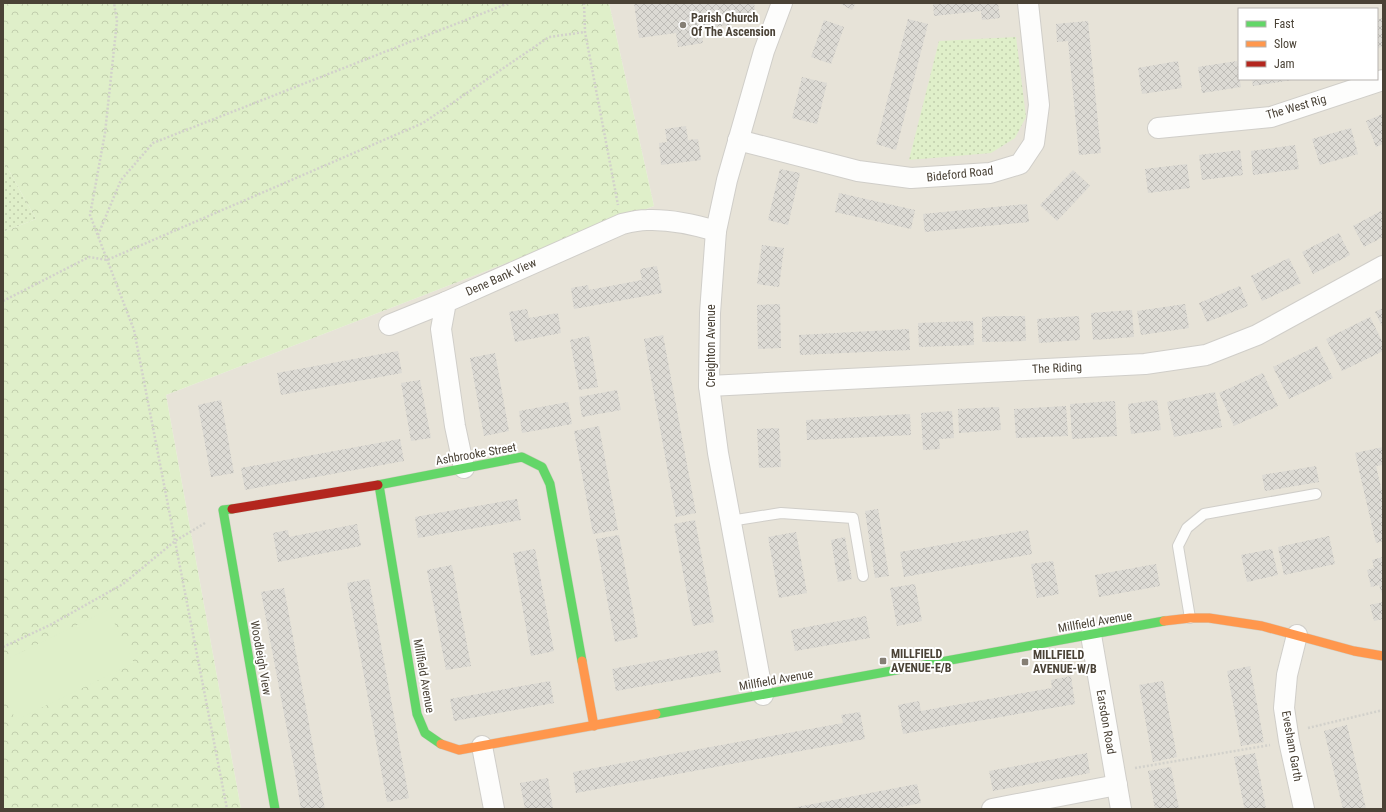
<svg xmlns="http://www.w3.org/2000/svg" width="1386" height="812" viewBox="0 0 1386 812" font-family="'Roboto Condensed',sans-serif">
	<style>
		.residential { fill: #e7e3d8; fill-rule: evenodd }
		.grass { fill: url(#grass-dots) }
		.park { fill: url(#park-crowns) }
		.pitch { fill: #dfefc9 }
		.building { fill: url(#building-cross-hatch) }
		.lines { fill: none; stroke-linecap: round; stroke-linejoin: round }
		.lane-casing { stroke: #d0cec9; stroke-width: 12 }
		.street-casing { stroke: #d0cec9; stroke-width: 22 }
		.fast-casing { stroke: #d2cec2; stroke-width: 10 }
		.slow-casing { stroke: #d2cec2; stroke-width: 10 }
		.jam-casing { stroke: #d2cec2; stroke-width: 10 }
		.path { stroke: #d2d1cb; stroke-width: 2.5; stroke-dasharray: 2 2; stroke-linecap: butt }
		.lane { stroke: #fdfdfc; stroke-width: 10 }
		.street { stroke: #fdfdfc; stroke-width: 20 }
		.fast { stroke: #63d668; stroke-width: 9 }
		.slow { stroke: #ff974d; stroke-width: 9 }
		.jam { stroke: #b3261e; stroke-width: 9 }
		.poi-dot { fill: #857f75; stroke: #fff; stroke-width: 1.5 }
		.labels { text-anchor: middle; stroke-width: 4; stroke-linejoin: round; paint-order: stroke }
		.poi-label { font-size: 12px; font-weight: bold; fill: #4a4236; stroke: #fff; text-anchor: start }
		.street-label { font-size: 12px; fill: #4a4236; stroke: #fff }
	</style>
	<defs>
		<pattern id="grass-dots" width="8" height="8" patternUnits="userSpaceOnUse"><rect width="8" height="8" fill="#dfefc9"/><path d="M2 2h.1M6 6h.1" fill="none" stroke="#c1cead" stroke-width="1.8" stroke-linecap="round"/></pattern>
		<pattern id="park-crowns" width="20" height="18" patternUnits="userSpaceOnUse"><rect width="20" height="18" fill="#dfefc9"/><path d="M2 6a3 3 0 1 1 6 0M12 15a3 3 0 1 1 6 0" fill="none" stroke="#c1cead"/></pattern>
		<pattern id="building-cross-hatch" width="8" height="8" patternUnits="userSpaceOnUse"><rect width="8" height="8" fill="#dcdad4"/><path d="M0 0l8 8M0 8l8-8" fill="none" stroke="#bebcb7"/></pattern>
	</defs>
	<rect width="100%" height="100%" fill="#f2f1eb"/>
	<path class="residential" d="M 609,3 L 1383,3 L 1383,809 L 241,809 L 166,395 L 654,206 ZM 1239,9 L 1377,9 L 1377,79 L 1239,79 Z"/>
	<g class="grass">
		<path d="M 1016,37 L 1026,117 L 1015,138 L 991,153 L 909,160 L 939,41 Z"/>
		<path d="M 3,160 L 36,219 L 3,232 Z"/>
	</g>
	<path class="park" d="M 3,3 L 609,3 L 654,206 L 166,395 L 241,809 L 3,809 L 3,232 L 36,219 L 3,160 Z"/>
	<path class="pitch" d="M 108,610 L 134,663 L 16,720 L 3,694 L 3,661 Z"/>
	<g class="building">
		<path d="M 634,3 L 754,3 L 757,21 L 701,29 L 703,43 L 678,47 L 676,33 L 639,38 Z"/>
		<path d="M 839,3 L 856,3 L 852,10 Z"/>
		<path d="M 933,3 L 998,3 L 1000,18 L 982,20 L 981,11 L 934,16 Z"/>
		<path d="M 1383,18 L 1383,46 L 1377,49 L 1377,20 Z"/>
		<path d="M 908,19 L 928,24 L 896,150 L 876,144 Z"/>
		<path d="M 824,20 L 844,27 L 831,64 L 811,57 Z"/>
		<path d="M 1088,21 L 1101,153 L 1079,155 L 1068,41 L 1057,42 L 1056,24 Z"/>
		<path d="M 1178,61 L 1182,88 L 1142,94 L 1138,68 Z"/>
		<path d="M 1237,61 L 1241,87 L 1202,93 L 1198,67 Z"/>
		<path d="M 802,77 L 827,83 L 817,124 L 792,118 Z"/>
		<path d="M 1252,79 L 1292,79 L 1292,80 L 1253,86 Z"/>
		<path d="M 1383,114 L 1383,144 L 1376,147 L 1366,121 Z"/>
		<path d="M 686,126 L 688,140 L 698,139 L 701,160 L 661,165 L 659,143 L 667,142 L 665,129 Z"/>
		<path d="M 1351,128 L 1358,154 L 1320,165 L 1312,139 Z"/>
		<path d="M 1295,145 L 1299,169 L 1253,175 L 1251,151 Z"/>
		<path d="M 1240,150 L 1243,175 L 1202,180 L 1199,155 Z"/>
		<path d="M 1187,164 L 1190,188 L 1148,193 L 1145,169 Z"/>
		<path d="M 780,169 L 800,173 L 788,225 L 768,220 Z"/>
		<path d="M 1073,170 L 1090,186 L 1057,221 L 1040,205 Z"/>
		<path d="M 839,193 L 915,210 L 911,229 L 835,212 Z"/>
		<path d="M 1027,204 L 1029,222 L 925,232 L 923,214 Z"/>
		<path d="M 1383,210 L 1383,237 L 1364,247 L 1353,226 Z"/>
		<path d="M 1339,233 L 1350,255 L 1313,274 L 1302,252 Z"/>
		<path d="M 762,245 L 784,248 L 779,287 L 757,284 Z"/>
		<path d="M 1289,258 L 1301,283 L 1262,301 L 1251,276 Z"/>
		<path d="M 657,266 L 662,293 L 574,309 L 571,288 L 588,285 L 589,290 L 642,280 L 640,269 Z"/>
		<path d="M 1240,286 L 1248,306 L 1207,322 L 1199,303 Z"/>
		<path d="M 780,304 L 781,348 L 758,349 L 757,305 Z"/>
		<path d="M 1185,304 L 1189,328 L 1141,335 L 1137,311 Z"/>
		<path d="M 1383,308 L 1383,328 L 1375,312 Z"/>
		<path d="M 527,309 L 529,318 L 558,313 L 561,333 L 515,342 L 509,312 Z"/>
		<path d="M 1132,310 L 1134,337 L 1093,340 L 1091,313 Z"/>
		<path d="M 1004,316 L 1025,316 L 1026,341 L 982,342 L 982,317 Z"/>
		<path d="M 1079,316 L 1080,340 L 1039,343 L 1037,319 Z"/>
		<path d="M 1370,317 L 1383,343 L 1383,351 L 1342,371 L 1326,339 Z"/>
		<path d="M 973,321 L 974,345 L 919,347 L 918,323 Z"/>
		<path d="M 909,329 L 910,350 L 800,355 L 799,335 Z"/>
		<path d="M 663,335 L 696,513 L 676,517 L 644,339 Z"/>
		<path d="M 589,336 L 598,387 L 579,390 L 570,340 Z"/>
		<path d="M 1317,346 L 1333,378 L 1289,399 L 1273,367 Z"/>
		<path d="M 398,351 L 402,373 L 281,395 L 277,373 Z"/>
		<path d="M 495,353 L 509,431 L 484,436 L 470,358 Z"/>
		<path d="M 1263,373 L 1278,406 L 1234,426 L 1219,393 Z"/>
		<path d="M 420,380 L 431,438 L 411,441 L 401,383 Z"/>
		<path d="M 617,390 L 621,410 L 582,417 L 579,397 Z"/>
		<path d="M 1215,392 L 1222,427 L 1174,437 L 1167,402 Z"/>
		<path d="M 221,400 L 234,473 L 211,477 L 198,405 Z"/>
		<path d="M 1157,400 L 1161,430 L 1131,434 L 1128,404 Z"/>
		<path d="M 1115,401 L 1117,436 L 1072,439 L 1070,404 Z"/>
		<path d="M 568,402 L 572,424 L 522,433 L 519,411 Z"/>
		<path d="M 1066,406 L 1068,436 L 1016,438 L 1014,409 Z"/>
		<path d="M 999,407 L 1001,430 L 959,433 L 958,409 Z"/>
		<path d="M 952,411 L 954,438 L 939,439 L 940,449 L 923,450 L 921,413 Z"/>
		<path d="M 910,414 L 911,435 L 807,440 L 806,420 Z"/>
		<path d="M 599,426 L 618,530 L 593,534 L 574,431 Z"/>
		<path d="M 779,428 L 781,467 L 759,468 L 757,429 Z"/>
		<path d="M 400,439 L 404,461 L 245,490 L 241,468 Z"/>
		<path d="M 1383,447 L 1383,465 L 1376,466 L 1383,496 L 1383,541 L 1376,543 L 1355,453 Z"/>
		<path d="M 1316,466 L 1319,482 L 1265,491 L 1262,475 Z"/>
		<path d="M 517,499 L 521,520 L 418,538 L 415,517 Z"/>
		<path d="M 878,509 L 889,576 L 875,578 L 865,511 Z"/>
		<path d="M 695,520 L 714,622 L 693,626 L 674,524 Z"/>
		<path d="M 357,524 L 361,546 L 278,562 L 273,533 L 288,530 L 289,537 Z"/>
		<path d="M 1028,530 L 1032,554 L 904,577 L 900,552 Z"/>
		<path d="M 796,532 L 807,593 L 779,598 L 768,537 Z"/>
		<path d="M 619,535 L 638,637 L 615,642 L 596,539 Z"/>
		<path d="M 1329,536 L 1335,564 L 1284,575 L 1278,547 Z"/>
		<path d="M 845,537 L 852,579 L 838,582 L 831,540 Z"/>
		<path d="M 535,549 L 554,651 L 531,656 L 513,553 Z"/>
		<path d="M 1272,549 L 1278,575 L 1247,582 L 1241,555 Z"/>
		<path d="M 1383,557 L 1383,597 L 1379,585 L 1371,587 L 1367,570 L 1374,568 L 1372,560 Z"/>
		<path d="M 1053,561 L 1059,594 L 1037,598 L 1031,564 Z"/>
		<path d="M 1156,564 L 1160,586 L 1099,597 L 1095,575 Z"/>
		<path d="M 452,565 L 471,666 L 446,670 L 427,570 Z"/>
		<path d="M 369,579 L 409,798 L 387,802 L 347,583 Z"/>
		<path d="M 915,584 L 922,621 L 897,626 L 890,588 Z"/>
		<path d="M 284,588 L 317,768 L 325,809 L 301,809 L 295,772 L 261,592 Z"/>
		<path d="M 1383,602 L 1383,619 L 1374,621 L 1370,605 Z"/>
		<path d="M 866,616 L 870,638 L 795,651 L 791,630 Z"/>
		<path d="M 717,650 L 721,672 L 616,691 L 612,669 Z"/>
		<path d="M 1250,666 L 1264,742 L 1241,746 L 1227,671 Z"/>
		<path d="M 1071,676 L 1075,704 L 903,734 L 898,705 L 919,701 L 921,711 L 1052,688 L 1051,680 Z"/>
		<path d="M 550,681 L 554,703 L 454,721 L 450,699 Z"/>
		<path d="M 1163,681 L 1177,757 L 1153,762 L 1139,685 Z"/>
		<path d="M 860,712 L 865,739 L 576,793 L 573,772 L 843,723 L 841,715 Z"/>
		<path d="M 1347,725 L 1353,751 L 1366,809 L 1343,809 L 1324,731 Z"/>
		<path d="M 1087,753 L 1090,773 L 993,791 L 989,771 Z"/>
		<path d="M 1255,753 L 1260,777 L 1266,809 L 1245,809 L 1244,806 L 1234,757 Z"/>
		<path d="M 1171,767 L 1179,809 L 1155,809 L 1148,771 Z"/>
		<path d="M 548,778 L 553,809 L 525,809 L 520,783 Z"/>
		<path d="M 917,784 L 921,803 L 891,809 L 787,809 Z"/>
	</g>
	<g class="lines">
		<defs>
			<g id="lane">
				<path d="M 730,521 L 781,513 L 853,518 L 863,576"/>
				<path d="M 1190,618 L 1178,546 L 1187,528 L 1204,514 L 1316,494"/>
			</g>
			<g id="street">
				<path d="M 1158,128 L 1271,117 L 1383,80"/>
				<path d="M 738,140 L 858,171 L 911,178 L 990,173 L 1020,164 L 1034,143 L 1039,105 L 1028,3"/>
				<path d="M 389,325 L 446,302"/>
				<path d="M 709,386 L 1145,364 L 1206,355 L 1257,335 L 1383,266"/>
				<path d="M 464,468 L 455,426 L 441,329 L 446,302 L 622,224 C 630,222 639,220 647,220 C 671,219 693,224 716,231"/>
				<path d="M 1091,635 L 1121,809"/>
				<path d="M 1297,635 L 1287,675 L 1284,708 L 1289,741 L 1304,809"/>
				<path d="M 763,695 L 718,453 L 709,386 L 710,313 L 716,231 L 727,180 L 764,51 L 782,3"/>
				<path d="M 482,746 L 494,809"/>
				<path d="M 992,809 L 1117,785"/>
			</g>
			<g id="fast">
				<path d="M 378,485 L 522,457 L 542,467 L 550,484 L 582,661"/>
				<path d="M 379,485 L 417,714 L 425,733 L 441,744"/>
				<path d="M 232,509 L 223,510 L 275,809"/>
				<path d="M 656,714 L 1164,621"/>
			</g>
			<g id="slow">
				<path d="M 1164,621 L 1190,618 L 1209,618 L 1262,626 L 1354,651 L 1383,656"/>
				<path d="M 582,661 L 594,726"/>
				<path d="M 441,744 L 459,750 L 656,714"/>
			</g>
			<path id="jam" d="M 232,509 L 378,485"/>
		</defs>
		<use href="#lane" class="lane-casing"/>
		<use href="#street" class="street-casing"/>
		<use href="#fast" class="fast-casing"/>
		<use href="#slow" class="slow-casing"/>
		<use href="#jam" class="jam-casing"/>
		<g class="path">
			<path d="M 584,3 L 585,32 L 618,205"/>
			<path d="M 98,235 L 121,180 L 153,143 L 509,3"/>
			<path d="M 3,301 L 89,257 L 107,260 L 423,123 L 549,37 L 585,32"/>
			<path d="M 205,523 L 175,541 L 227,809"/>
			<path d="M 3,647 L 50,625 L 123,584 L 175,541 L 134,330 L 90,215 L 105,133 L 117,21 L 114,3"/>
			<path d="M 1308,728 L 1383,710"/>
			<path d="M 1135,768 L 1270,745"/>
		</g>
		<use href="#lane" class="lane"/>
		<use href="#street" class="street"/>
		<use href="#fast" class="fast"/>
		<use href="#slow" class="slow"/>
		<use href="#jam" class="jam"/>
	</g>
	<g class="poi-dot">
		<circle cx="683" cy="25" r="4"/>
		<rect x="879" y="657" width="8" height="8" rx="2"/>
		<rect x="1021" y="658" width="8" height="8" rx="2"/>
	</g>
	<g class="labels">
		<g class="poi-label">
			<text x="691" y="22">Parish Church<tspan x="691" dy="14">Of The Ascension</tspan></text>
			<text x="891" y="658">MILLFIELD<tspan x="891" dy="14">AVENUE-E/B</tspan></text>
			<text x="1033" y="659">MILLFIELD<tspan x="1033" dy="14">AVENUE-W/B</tspan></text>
		</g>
		<g class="street-label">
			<text transform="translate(1296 107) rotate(-16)" y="4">The West Rig</text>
			<text transform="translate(960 174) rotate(-6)" y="4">Bideford Road</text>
			<text transform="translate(501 277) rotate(-24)" y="4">Dene Bank View</text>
			<text transform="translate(711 346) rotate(-90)" y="4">Creighton Avenue</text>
			<text transform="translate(1057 368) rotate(-3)" y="4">The Riding</text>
			<text transform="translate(476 454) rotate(-10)" y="4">Ashbrooke Street</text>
			<text transform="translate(1095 622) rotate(-10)" y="4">Millfield Avenue</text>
			<text transform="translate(261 658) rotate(80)" y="4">Woodleigh View</text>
			<text transform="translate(424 676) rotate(80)" y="4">Millfield Avenue</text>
			<text transform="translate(776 680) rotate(-10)" y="4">Millfield Avenue</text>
			<text transform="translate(1106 722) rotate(80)" y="4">Earsdon Road</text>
			<text transform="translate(1292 746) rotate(80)" y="4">Evesham Garth</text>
		</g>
	</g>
	<rect width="1386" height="812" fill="none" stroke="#4a4236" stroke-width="8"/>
	<rect x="1238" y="8" width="140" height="72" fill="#ffffff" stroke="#b7b3af"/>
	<rect x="1246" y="21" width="20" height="6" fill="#63d668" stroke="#b7b3af"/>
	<text x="1274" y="28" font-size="12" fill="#4a4236">Fast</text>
	<rect x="1246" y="41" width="20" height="6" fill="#ff974d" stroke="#b7b3af"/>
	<text x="1274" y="48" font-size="12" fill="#4a4236">Slow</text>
	<rect x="1246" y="61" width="20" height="6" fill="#b3261e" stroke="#b7b3af"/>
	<text x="1274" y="68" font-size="12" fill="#4a4236">Jam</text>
</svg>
